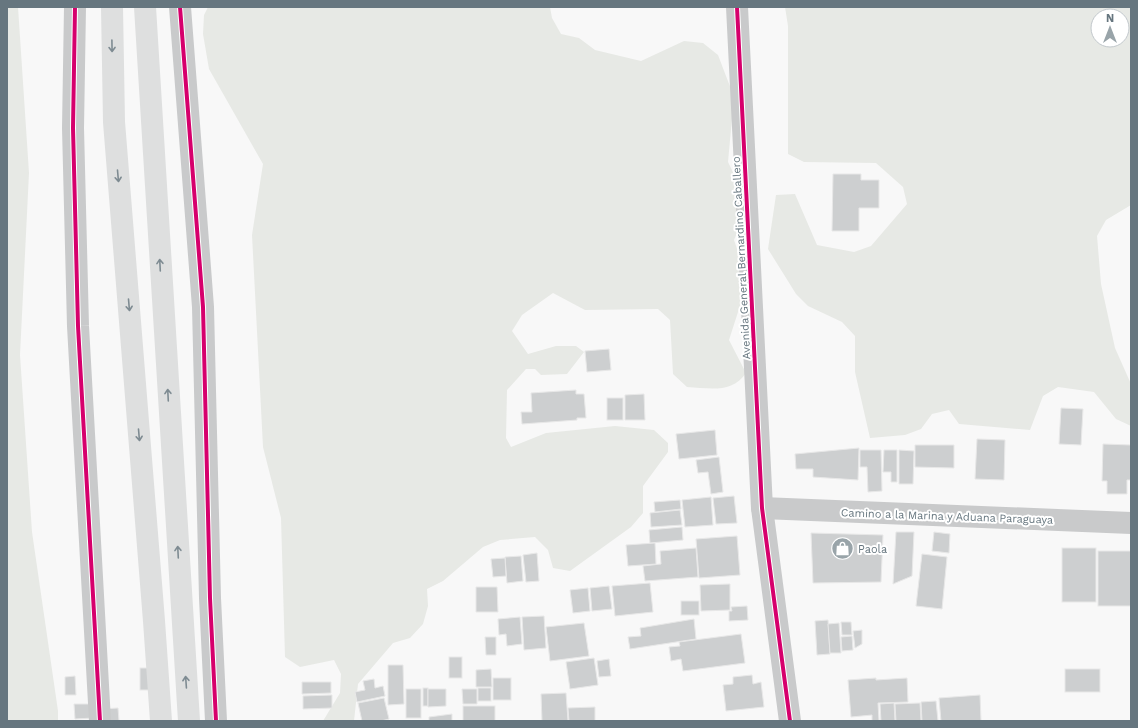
<svg xmlns="http://www.w3.org/2000/svg" width="1138" height="728" viewBox="0 0 1138 728" font-family="'Work Sans',sans-serif">
	<style>
		.green { fill: #e7e9e5; fill-rule: evenodd }
		.building { fill: #cdcfd0; stroke: #e8e8e8 }
		.lines { fill: none; stroke-linecap: round; stroke-linejoin: round }
		.minor { stroke: #c9cacb; stroke-width: 22 }
		.highway { stroke: #dedfdf; stroke-width: 22 }
		.cycleway-casing { stroke: #fff; stroke-width: 6 }
		.cycleway { stroke: #d6006c; stroke-width: 4 }
		.oneway { stroke: #7e8b92 }
		.labels { text-anchor: middle; stroke-width: 4; stroke-linejoin: round; paint-order: stroke }
		.street-label { font-size: 11px; fill: #66767f; stroke: #fff }
		.poi-label { font-size: 11px; fill: #66767f; stroke: #fff; text-anchor: start }
	</style>
	<rect width="100%" height="100%" fill="#f8f8f8"/>
	<g class="green">
		<path d="M 7,7 L 18,7 L 29,173 L 20,355 L 32,532 L 58,711 L 58,721 L 7,721 Z"/>
		<path d="M 208,7 L 550,7 L 552,18 L 561,34 L 579,38 L 595,50 L 641,61 L 684,41 L 703,43 L 718,55 L 734,97 L 728,162 L 749,205 L 734,240 L 748,281 L 729,340 L 746,373 C 732,394 709,388 687,387 L 673,374 L 670,320 L 658,309 L 585,310 L 553,293 L 522,315 L 512,331 L 528,354 L 556,346 L 576,346 L 584,352 L 567,374 L 541,375 L 535,369 L 526,369 L 507,390 L 506,438 L 511,447 L 546,433 L 615,426 L 654,430 L 668,443 L 668,452 L 643,486 L 643,513 L 631,527 L 570,571 L 553,568 L 548,550 L 535,537 L 500,540 L 483,547 L 443,581 L 427,589 L 428,606 L 423,624 L 410,638 L 393,643 L 358,684 L 354,721 L 323,721 L 340,693 L 341,674 L 334,660 L 300,667 L 285,657 L 281,518 L 263,447 L 252,235 L 263,164 L 209,69 L 203,34 L 204,15 Z"/>
		<path d="M 785,7 L 1131,7 L 1131,205 L 1106,220 L 1097,236 L 1101,284 L 1115,348 L 1131,384 L 1131,426 L 1116,419 L 1094,392 L 1058,387 L 1043,396 L 1030,430 L 959,424 L 949,410 L 932,414 L 921,429 L 905,435 L 870,438 L 855,372 L 855,336 L 842,322 L 808,306 L 796,294 L 768,249 L 776,195 L 795,194 L 817,245 L 854,252 L 871,246 L 907,204 L 903,187 L 876,163 L 804,162 L 788,154 L 788,26 ZM 1098,16 L 1122,16 L 1122,40 L 1098,40 Z"/>
	</g>
	<g class="building">
		<path d="M 833,174 L 861,174 L 861,180 L 879,180 L 879,208 L 859,208 L 859,231 L 832,231 Z"/>
		<path d="M 609,349 L 611,370 L 587,372 L 585,351 Z"/>
		<path d="M 576,390 L 576,394 L 584,394 L 586,418 L 577,418 L 577,420 L 522,424 L 521,412 L 532,412 L 531,393 Z"/>
		<path d="M 644,394 L 645,420 L 625,420 L 625,395 Z"/>
		<rect x="607" y="398" width="16" height="22"/>
		<path d="M 1061,408 L 1083,409 L 1081,445 L 1059,444 Z"/>
		<path d="M 715,430 L 717,455 L 679,459 L 676,434 Z"/>
		<path d="M 977,439 L 1005,440 L 1004,480 L 975,479 Z"/>
		<path d="M 1103,444 L 1131,445 L 1131,480 L 1127,480 L 1127,494 L 1107,494 L 1107,481 L 1102,481 Z"/>
		<path d="M 915,445 L 954,445 L 954,468 L 915,467 Z"/>
		<path d="M 859,448 L 858,480 L 813,477 L 813,469 L 796,469 L 795,454 Z"/>
		<path d="M 860,450 L 881,450 L 882,491 L 868,492 L 867,467 L 860,467 Z"/>
		<path d="M 884,450 L 897,450 L 897,482 L 891,482 L 891,472 L 883,472 Z"/>
		<path d="M 899,450 L 914,451 L 913,484 L 899,484 Z"/>
		<path d="M 719,457 L 723,492 L 711,494 L 708,472 L 698,473 L 696,460 Z"/>
		<path d="M 734,496 L 737,523 L 716,524 L 713,498 Z"/>
		<path d="M 711,497 L 713,525 L 685,527 L 682,500 Z"/>
		<path d="M 680,500 L 681,509 L 655,512 L 654,502 Z"/>
		<path d="M 680,510 L 682,525 L 651,527 L 650,513 Z"/>
		<path d="M 682,527 L 683,540 L 650,543 L 649,530 Z"/>
		<path d="M 896,532 L 914,532 L 912,576 L 893,584 Z"/>
		<path d="M 934,532 L 950,534 L 949,553 L 932,551 Z"/>
		<path d="M 811,533 L 883,535 L 881,582 L 813,583 Z"/>
		<path d="M 737,536 L 740,575 L 699,578 L 696,539 Z"/>
		<path d="M 655,543 L 656,564 L 628,566 L 626,545 Z"/>
		<path d="M 696,548 L 698,577 L 645,581 L 643,566 L 661,564 L 660,551 Z"/>
		<rect x="1062" y="548" width="34" height="54"/>
		<rect x="1098" y="551" width="33" height="55"/>
		<path d="M 537,553 L 539,581 L 526,582 L 523,555 Z"/>
		<path d="M 922,554 L 947,557 L 942,609 L 916,606 Z"/>
		<path d="M 521,556 L 523,581 L 507,583 L 505,557 Z"/>
		<path d="M 505,558 L 506,576 L 493,577 L 491,559 Z"/>
		<path d="M 650,583 L 653,612 L 615,616 L 612,586 Z"/>
		<path d="M 730,584 L 730,610 L 701,611 L 700,585 Z"/>
		<path d="M 609,586 L 612,609 L 592,611 L 590,588 Z"/>
		<path d="M 476,587 L 497,587 L 498,612 L 476,612 Z"/>
		<path d="M 588,588 L 590,611 L 573,613 L 570,590 Z"/>
		<rect x="681" y="601" width="18" height="14"/>
		<path d="M 747,606 L 748,620 L 729,621 L 729,611 L 732,611 L 731,607 Z"/>
		<path d="M 544,616 L 546,648 L 524,650 L 522,617 Z"/>
		<path d="M 520,617 L 522,644 L 507,646 L 506,634 L 499,635 L 498,619 Z"/>
		<path d="M 694,619 L 696,639 L 630,649 L 628,637 L 641,636 L 640,628 Z"/>
		<path d="M 828,620 L 830,654 L 817,655 L 815,621 Z"/>
		<path d="M 841,622 L 851,622 L 852,635 L 842,635 Z"/>
		<path d="M 584,623 L 589,656 L 550,661 L 546,627 Z"/>
		<path d="M 839,623 L 841,653 L 830,653 L 828,624 Z"/>
		<path d="M 862,630 L 862,644 L 855,648 L 853,631 Z"/>
		<path d="M 741,634 L 745,663 L 683,671 L 681,659 L 671,661 L 669,647 L 680,646 L 679,642 Z"/>
		<path d="M 852,636 L 853,650 L 842,651 L 841,637 Z"/>
		<path d="M 485,637 L 496,637 L 496,655 L 486,655 Z"/>
		<rect x="449" y="657" width="13" height="21"/>
		<path d="M 594,658 L 598,685 L 570,689 L 566,662 Z"/>
		<path d="M 609,659 L 611,676 L 599,677 L 597,661 Z"/>
		<path d="M 388,665 L 403,665 L 404,704 L 388,705 Z"/>
		<rect x="140" y="668" width="16" height="22"/>
		<path d="M 491,669 L 492,687 L 476,687 L 476,670 Z"/>
		<rect x="1065" y="669" width="35" height="23"/>
		<path d="M 752,675 L 753,684 L 761,682 L 764,707 L 726,711 L 723,685 L 733,684 L 733,677 Z"/>
		<path d="M 75,676 L 76,695 L 65,695 L 65,677 Z"/>
		<rect x="493" y="678" width="18" height="22"/>
		<path d="M 876,678 L 876,680 L 907,678 L 908,702 L 878,703 L 879,721 L 872,721 L 872,715 L 851,717 L 848,680 Z"/>
		<path d="M 374,679 L 375,688 L 383,686 L 385,696 L 357,702 L 355,692 L 365,690 L 363,681 Z"/>
		<path d="M 302,682 L 331,682 L 331,693 L 302,694 Z"/>
		<rect x="423" y="688" width="5" height="18"/>
		<rect x="478" y="688" width="13" height="13"/>
		<rect x="406" y="689" width="15" height="29"/>
		<path d="M 428,689 L 446,689 L 446,706 L 428,707 Z"/>
		<path d="M 462,689 L 477,689 L 477,704 L 463,704 Z"/>
		<path d="M 566,693 L 568,721 L 542,721 L 541,694 Z"/>
		<path d="M 332,695 L 332,708 L 303,709 L 303,696 Z"/>
		<path d="M 980,695 L 981,721 L 941,721 L 939,698 Z"/>
		<path d="M 384,698 L 389,719 L 381,721 L 362,721 L 358,703 Z"/>
		<path d="M 936,701 L 938,721 L 922,721 L 921,702 Z"/>
		<path d="M 894,703 L 895,721 L 881,721 L 880,704 Z"/>
		<path d="M 920,703 L 921,721 L 896,721 L 895,704 Z"/>
		<path d="M 74,704 L 92,704 L 93,718 L 75,719 Z"/>
		<rect x="463" y="706" width="32" height="15"/>
		<path d="M 595,707 L 595,721 L 569,721 L 568,708 Z"/>
		<path d="M 118,708 L 119,721 L 103,721 L 102,709 Z"/>
		<path d="M 452,714 L 452,721 L 429,721 L 429,717 Z"/>
	</g>
	<g class="lines">
		<g class="minor">
			<path d="M 75,7 L 73,128 L 78,326 L 100,721"/>
			<path d="M 180,7 L 203,307 L 210,598 L 216,721"/>
			<path d="M 737,7 L 762,508 L 790,721"/>
			<path d="M 762,508 L 1131,523"/>
		</g>
		<g class="highway">
			<path d="M 112,7 L 114,122 L 154,621 L 161,721"/>
			<path d="M 145,7 L 189,721"/>
		</g>
		<defs>
			<g id="cycleway">
				<path d="M 75,7 L 73,128 L 78,326 L 100,721"/>
				<path d="M 180,7 L 203,307 L 210,598 L 216,721"/>
				<path d="M 737,7 L 762,508 L 790,721"/>
			</g>
		</defs>
		<use href="#cycleway" class="cycleway-casing"/>
		<use href="#cycleway" class="cycleway"/>
	</g>
	<defs><path id="oneway-shaft" d="M-6 0H5M1.5-3L5.5 0L1.5 3" fill="none" stroke-width="1.6" stroke-linecap="round" stroke-linejoin="round"/></defs>
	<g class="oneway">
		<use href="#oneway-shaft" transform="translate(112 46) rotate(89)"/>
		<use href="#oneway-shaft" transform="translate(118 176) rotate(85)"/>
		<use href="#oneway-shaft" transform="translate(160 265) rotate(-93)"/>
		<use href="#oneway-shaft" transform="translate(129 305) rotate(85)"/>
		<use href="#oneway-shaft" transform="translate(168 395) rotate(-93)"/>
		<use href="#oneway-shaft" transform="translate(139 435) rotate(85)"/>
		<use href="#oneway-shaft" transform="translate(178 552) rotate(-93)"/>
		<use href="#oneway-shaft" transform="translate(186 682) rotate(-94)"/>
	</g>
	<defs>
		<symbol id="shop-disc" viewBox="-11 -11 22 22"><circle r="9.5" fill="#99a4a9" stroke="#fff"/><path d="M-5-2.5h2.3a2.7 3.5 0 0 1 5.4 0H5L5.5 6h-11ZM-1.5-2.5h3a1.5 2.3 0 0 0-3 0Z" fill="#fff"/></symbol>
	</defs>
	<g fill-rule="evenodd">
		<use href="#shop-disc" x="830" y="536" width="25" height="25"/>
	</g>
	<g class="labels">
		<g class="street-label">
			<text transform="translate(741 258) rotate(-93)" y="4">Avenida General Bernardino Caballero</text>
			<text transform="translate(947 516) rotate(2)" y="4">Camino a la Marina y Aduana Paraguaya</text>
		</g>
		<g class="poi-label">
			<text x="858" y="553">Paola</text>
		</g>
	</g>
	<rect width="1138" height="728" fill="none" stroke="#66767f" stroke-width="16"/>
	<g transform="translate(1110 28)"><circle r="19" fill="#ffffff" stroke="#c2c8cc"/>
	<path d="M0-3L7 15L0 10L-7 15Z" fill="#99a4a9"/>
	<text y="-6" font-size="11" font-weight="bold" text-anchor="middle" fill="#66767f">N</text>
	</g>
</svg>
